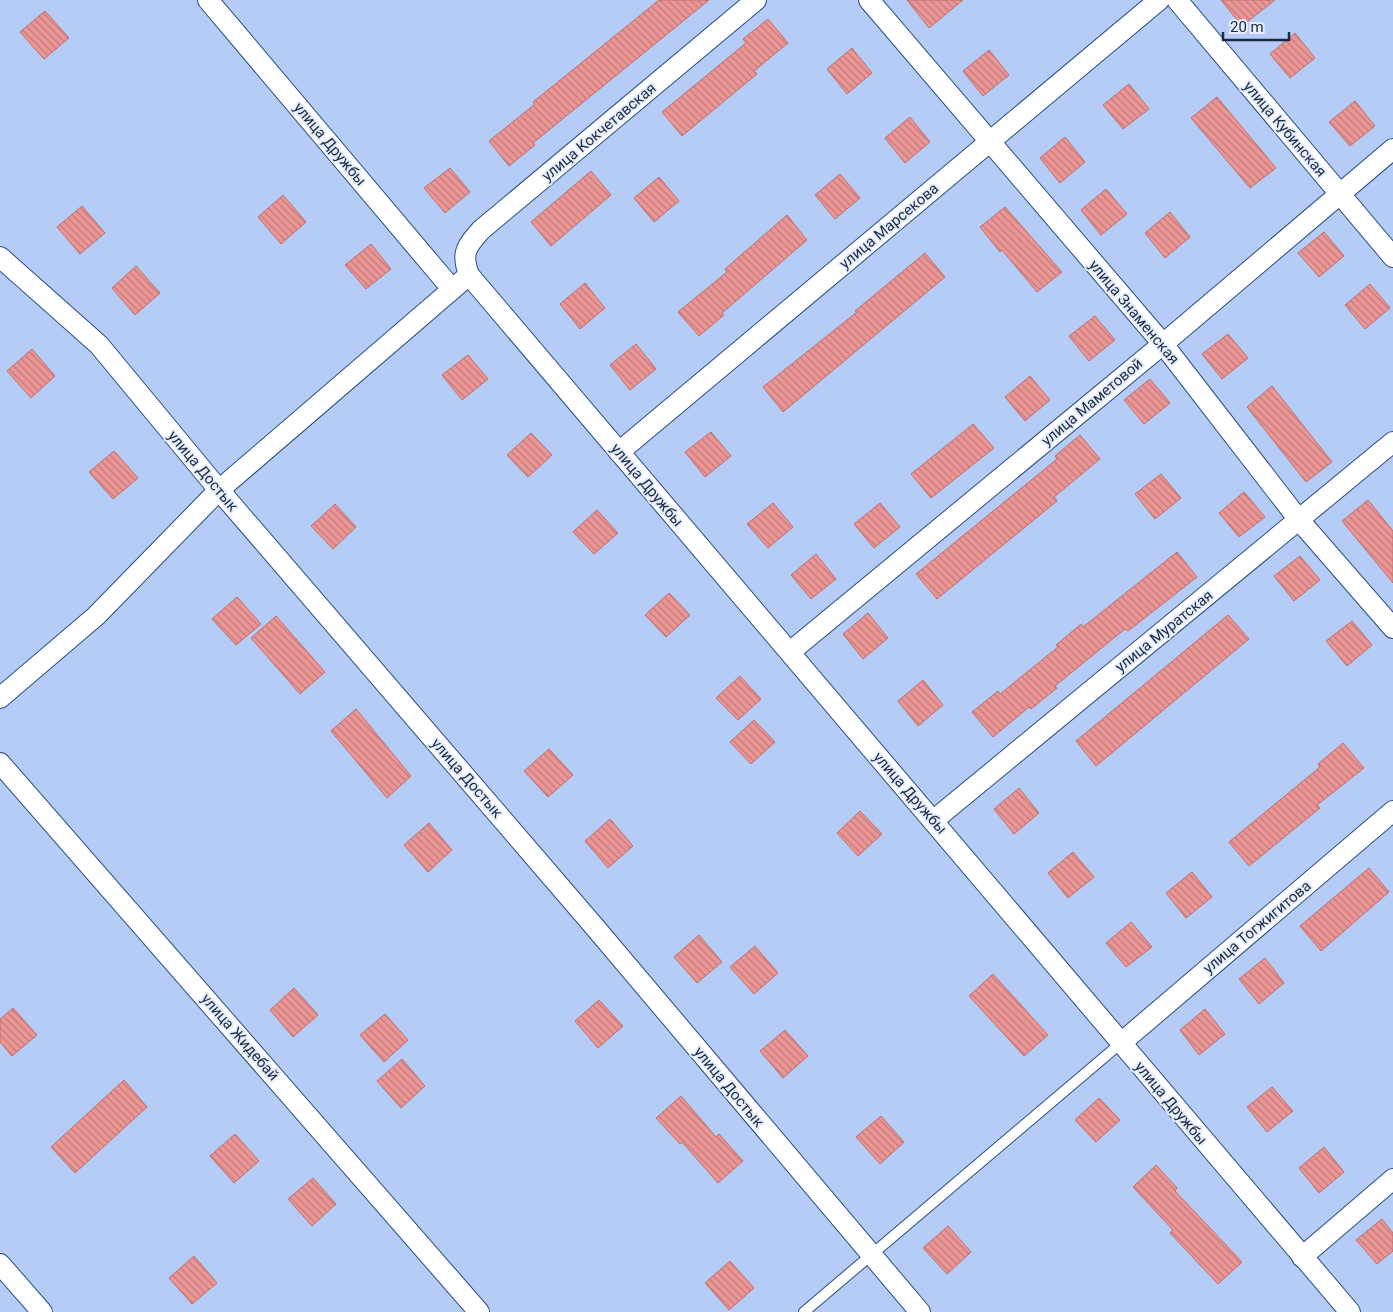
<svg xmlns="http://www.w3.org/2000/svg" width="1393" height="1312" viewBox="0 0 1393 1312" font-family="Roboto,sans-serif">
	<style>
		.building { fill: url(#building-back-hatch); stroke: #c06e6d }
		.lines { fill: none; stroke-linecap: round; stroke-linejoin: round }
		.lane-casing { stroke: #2a4b85; stroke-width: 12 }
		.street-casing { stroke: #2a4b85; stroke-width: 22 }
		.lane { stroke: #fff; stroke-width: 10 }
		.street { stroke: #fff; stroke-width: 20 }
		.labels { text-anchor: middle; stroke-width: 4; stroke-linejoin: round; paint-order: stroke }
		.street-label { font-size: 15px; fill: #1b2a44; stroke: #e5edfb }
	</style>
	<defs>
		<pattern id="building-back-hatch" width="6" height="6" patternUnits="userSpaceOnUse" patternTransform="scale(1.25)"><rect width="6" height="6" fill="#ec9695"/><path d="M-1 5l2 2M0 0l6 6M5-1l2 2" fill="none" stroke="#be7b7b"/></pattern>
	</defs>
	<rect width="100%" height="100%" fill="#b5cdf6"/>
	<g class="building">
		<path d="M 659,0 L 709,0 L 533,143 L 535,145 L 509,166 L 489,141 L 535,104 L 533,102 Z"/>
		<path d="M 907,0 L 963,0 L 929,28 Z"/>
		<path d="M 1221,0 L 1275,0 L 1242,26 Z"/>
		<path d="M 45,11 L 69,38 L 44,59 L 20,32 Z"/>
		<path d="M 768,19 L 788,43 L 754,71 L 757,74 L 682,136 L 662,112 L 746,43 L 743,39 Z"/>
		<path d="M 1295,33 L 1315,58 L 1290,78 L 1270,54 Z"/>
		<path d="M 852,48 L 872,73 L 847,94 L 827,69 Z"/>
		<path d="M 989,50 L 1009,75 L 983,96 L 963,71 Z"/>
		<path d="M 1129,84 L 1149,109 L 1123,129 L 1103,105 Z"/>
		<path d="M 1217,97 L 1276,168 L 1250,188 L 1191,118 Z"/>
		<path d="M 1355,101 L 1375,126 L 1350,146 L 1329,122 Z"/>
		<path d="M 910,117 L 930,142 L 905,163 L 885,138 Z"/>
		<path d="M 1065,137 L 1085,162 L 1060,183 L 1040,158 Z"/>
		<path d="M 450,168 L 470,192 L 445,213 L 424,188 Z"/>
		<path d="M 591,171 L 611,195 L 551,246 L 531,222 Z"/>
		<path d="M 840,174 L 860,198 L 835,219 L 815,195 Z"/>
		<path d="M 659,177 L 679,201 L 654,222 L 634,198 Z"/>
		<path d="M 1106,189 L 1127,214 L 1101,235 L 1081,210 Z"/>
		<path d="M 283,195 L 306,222 L 281,244 L 258,217 Z"/>
		<path d="M 82,206 L 105,233 L 80,254 L 57,227 Z"/>
		<path d="M 1005,207 L 1062,272 L 1037,292 L 1002,250 L 1000,252 L 980,227 Z"/>
		<path d="M 1170,212 L 1190,237 L 1165,258 L 1145,233 Z"/>
		<path d="M 787,215 L 807,240 L 722,313 L 724,315 L 699,336 L 678,312 L 727,272 L 725,269 Z"/>
		<path d="M 1324,232 L 1344,256 L 1319,277 L 1298,253 Z"/>
		<path d="M 371,244 L 391,269 L 366,289 L 345,265 Z"/>
		<path d="M 925,253 L 945,277 L 783,412 L 763,387 L 857,312 L 855,311 Z"/>
		<path d="M 136,266 L 160,293 L 135,315 L 112,288 Z"/>
		<path d="M 585,283 L 605,308 L 580,329 L 560,304 Z"/>
		<path d="M 1370,284 L 1390,308 L 1365,329 L 1345,305 Z"/>
		<path d="M 1095,316 L 1115,340 L 1089,361 L 1069,336 Z"/>
		<path d="M 1228,334 L 1248,358 L 1222,379 L 1202,354 Z"/>
		<path d="M 636,344 L 656,369 L 630,390 L 610,365 Z"/>
		<path d="M 32,349 L 55,376 L 31,398 L 7,371 Z"/>
		<path d="M 468,355 L 488,379 L 462,400 L 442,375 Z"/>
		<path d="M 1030,376 L 1050,400 L 1025,421 L 1005,397 Z"/>
		<path d="M 1150,379 L 1170,403 L 1144,424 L 1124,400 Z"/>
		<path d="M 1272,386 L 1332,462 L 1306,482 L 1247,407 Z"/>
		<path d="M 973,424 L 994,448 L 931,498 L 911,474 Z"/>
		<path d="M 711,432 L 731,456 L 705,477 L 685,452 Z"/>
		<path d="M 531,433 L 552,455 L 528,477 L 507,455 Z"/>
		<path d="M 1080,435 L 1100,459 L 1054,497 L 1057,501 L 937,599 L 916,574 L 1057,459 L 1055,456 Z"/>
		<path d="M 114,451 L 138,478 L 113,499 L 89,472 Z"/>
		<path d="M 1161,474 L 1181,498 L 1155,519 L 1135,494 Z"/>
		<path d="M 1244,492 L 1265,517 L 1239,537 L 1219,513 Z"/>
		<path d="M 1368,500 L 1393,531 L 1393,583 L 1342,521 Z"/>
		<path d="M 773,503 L 793,527 L 768,548 L 747,524 Z"/>
		<path d="M 880,503 L 900,527 L 874,548 L 854,524 Z"/>
		<path d="M 335,504 L 356,527 L 333,549 L 311,526 Z"/>
		<path d="M 597,510 L 618,533 L 594,554 L 573,532 Z"/>
		<path d="M 1177,552 L 1197,577 L 1128,631 L 1125,629 L 1055,686 L 1057,688 L 1031,709 L 1029,707 L 993,737 L 972,712 L 998,691 L 1000,694 L 1058,647 L 1056,645 L 1081,624 L 1083,627 Z"/>
		<path d="M 816,554 L 836,579 L 811,599 L 791,575 Z"/>
		<path d="M 1300,556 L 1320,580 L 1294,601 L 1274,576 Z"/>
		<path d="M 669,593 L 690,615 L 666,637 L 645,615 Z"/>
		<path d="M 237,597 L 261,624 L 236,645 L 212,619 Z"/>
		<path d="M 868,613 L 888,638 L 863,659 L 843,634 Z"/>
		<path d="M 1228,615 L 1249,639 L 1096,766 L 1076,741 Z"/>
		<path d="M 276,616 L 325,672 L 300,694 L 251,638 Z"/>
		<path d="M 1352,621 L 1372,645 L 1347,666 L 1326,641 Z"/>
		<path d="M 740,676 L 761,699 L 738,720 L 716,698 Z"/>
		<path d="M 923,680 L 943,705 L 918,726 L 898,701 Z"/>
		<path d="M 356,709 L 411,776 L 387,798 L 331,731 Z"/>
		<path d="M 754,720 L 775,742 L 751,764 L 730,742 Z"/>
		<path d="M 1343,743 L 1364,768 L 1317,805 L 1320,808 L 1249,866 L 1229,842 L 1320,767 L 1318,764 Z"/>
		<path d="M 549,749 L 573,775 L 548,797 L 524,771 Z"/>
		<path d="M 1019,788 L 1039,813 L 1014,834 L 994,809 Z"/>
		<path d="M 860,811 L 882,834 L 858,856 L 837,833 Z"/>
		<path d="M 610,819 L 633,846 L 608,868 L 585,841 Z"/>
		<path d="M 429,823 L 452,850 L 428,872 L 404,845 Z"/>
		<path d="M 1073,852 L 1094,877 L 1068,898 L 1048,873 Z"/>
		<path d="M 1369,868 L 1389,892 L 1321,951 L 1300,926 Z"/>
		<path d="M 1192,872 L 1212,897 L 1186,918 L 1166,893 Z"/>
		<path d="M 1131,922 L 1152,947 L 1126,967 L 1106,943 Z"/>
		<path d="M 699,935 L 722,962 L 697,983 L 674,957 Z"/>
		<path d="M 755,946 L 778,973 L 754,994 L 730,967 Z"/>
		<path d="M 1265,958 L 1284,983 L 1259,1004 L 1239,979 Z"/>
		<path d="M 993,974 L 1048,1035 L 1024,1056 L 969,996 Z"/>
		<path d="M 294,988 L 318,1015 L 293,1037 L 270,1010 Z"/>
		<path d="M 599,1000 L 623,1026 L 598,1048 L 575,1021 Z"/>
		<path d="M 13,1008 L 37,1035 L 12,1056 L 0,1042 L 0,1019 Z"/>
		<path d="M 1205,1009 L 1225,1034 L 1199,1055 L 1180,1030 Z"/>
		<path d="M 385,1014 L 408,1040 L 384,1062 L 360,1035 Z"/>
		<path d="M 785,1030 L 808,1056 L 783,1078 L 760,1051 Z"/>
		<path d="M 402,1059 L 425,1086 L 401,1108 L 377,1081 Z"/>
		<path d="M 124,1080 L 147,1107 L 75,1173 L 51,1147 Z"/>
		<path d="M 1272,1087 L 1293,1111 L 1267,1132 L 1247,1107 Z"/>
		<path d="M 681,1096 L 716,1137 L 719,1134 L 743,1161 L 718,1183 L 682,1142 L 680,1144 L 656,1118 Z"/>
		<path d="M 1099,1098 L 1120,1120 L 1096,1142 L 1075,1120 Z"/>
		<path d="M 881,1116 L 904,1142 L 880,1164 L 856,1137 Z"/>
		<path d="M 235,1134 L 259,1161 L 234,1183 L 210,1156 Z"/>
		<path d="M 1324,1147 L 1344,1172 L 1319,1193 L 1299,1168 Z"/>
		<path d="M 1156,1165 L 1177,1188 L 1175,1191 L 1242,1262 L 1218,1284 L 1170,1233 L 1173,1230 L 1133,1187 Z"/>
		<path d="M 313,1178 L 336,1204 L 312,1226 L 288,1199 Z"/>
		<path d="M 1382,1219 L 1393,1233 L 1393,1251 L 1377,1264 L 1356,1240 Z"/>
		<path d="M 948,1226 L 971,1252 L 947,1274 L 923,1248 Z"/>
		<path d="M 194,1256 L 217,1283 L 192,1304 L 169,1278 Z"/>
		<path d="M 730,1261 L 754,1288 L 729,1310 L 705,1283 Z"/>
	</g>
	<g class="lines">
		<defs>
			<path id="lane" d="M 804,1312 L 1121,1043"/>
			<g id="street">
				<path d="M 208,0 L 452,289"/>
				<path d="M 756,0 L 481,230 C 466,247 461,253 469,275 L 1350,1312"/>
				<path d="M 869,0 L 1163,344 L 1299,520 L 1393,628"/>
				<path d="M 1177,0 L 1393,257"/>
				<path d="M 0,257 L 99,345 L 219,490 L 593,925 L 920,1312"/>
				<path d="M 619,452 L 1159,0"/>
				<path d="M 790,652 L 1163,344 L 1393,149"/>
				<path d="M 0,698 L 96,616 L 219,490 L 469,275"/>
				<path d="M 0,763 L 479,1312"/>
				<path d="M 934,820 L 1393,442"/>
				<path d="M 1121,1043 L 1393,811"/>
				<path d="M 1302,1257 L 1393,1179"/>
				<path d="M 0,1264 L 42,1312"/>
			</g>
		</defs>
		<use href="#lane" class="lane-casing"/>
		<use href="#street" class="street-casing"/>
		<use href="#lane" class="lane"/>
		<use href="#street" class="street"/>
	</g>
	<g class="labels">
		<g class="street-label">
			<text transform="translate(1285 129) rotate(50)" y="5">улица Кубинская</text>
			<text transform="translate(599 132) rotate(-40)" y="5">улица Кокчетавская</text>
			<text transform="translate(330 144) rotate(50)" y="5">улица Дружбы</text>
			<text transform="translate(889 226) rotate(-40)" y="5">улица Марсекова</text>
			<text transform="translate(1134 312) rotate(50)" y="5">улица Знаменская</text>
			<text transform="translate(1092 402) rotate(-40)" y="5">улица Маметовой</text>
			<text transform="translate(203 471) rotate(50)" y="5">улица Достык</text>
			<text transform="translate(647 485) rotate(50)" y="5">улица Дружбы</text>
			<text transform="translate(1164 631) rotate(-39)" y="5">улица Муратская</text>
			<text transform="translate(467 778) rotate(49)" y="5">улица Достык</text>
			<text transform="translate(910 793) rotate(49)" y="5">улица Дружбы</text>
			<text transform="translate(1257 927) rotate(-40)" y="5">улица Тогжигитова</text>
			<text transform="translate(240 1037) rotate(49)" y="5">улица Жидебай</text>
			<text transform="translate(729 1087) rotate(50)" y="5">улица Достык</text>
			<text transform="translate(1171 1103) rotate(50)" y="5">улица Дружбы</text>
		</g>
	</g>
	<path d="M1223 32v8h66v-8" fill="none" stroke="#1b2a44" stroke-width="2.5"/>
	<text x="1230" y="32" font-size="15" fill="#1b2a44" stroke="#e5edfb" stroke-width="4" paint-order="stroke">20 m</text>
</svg>
